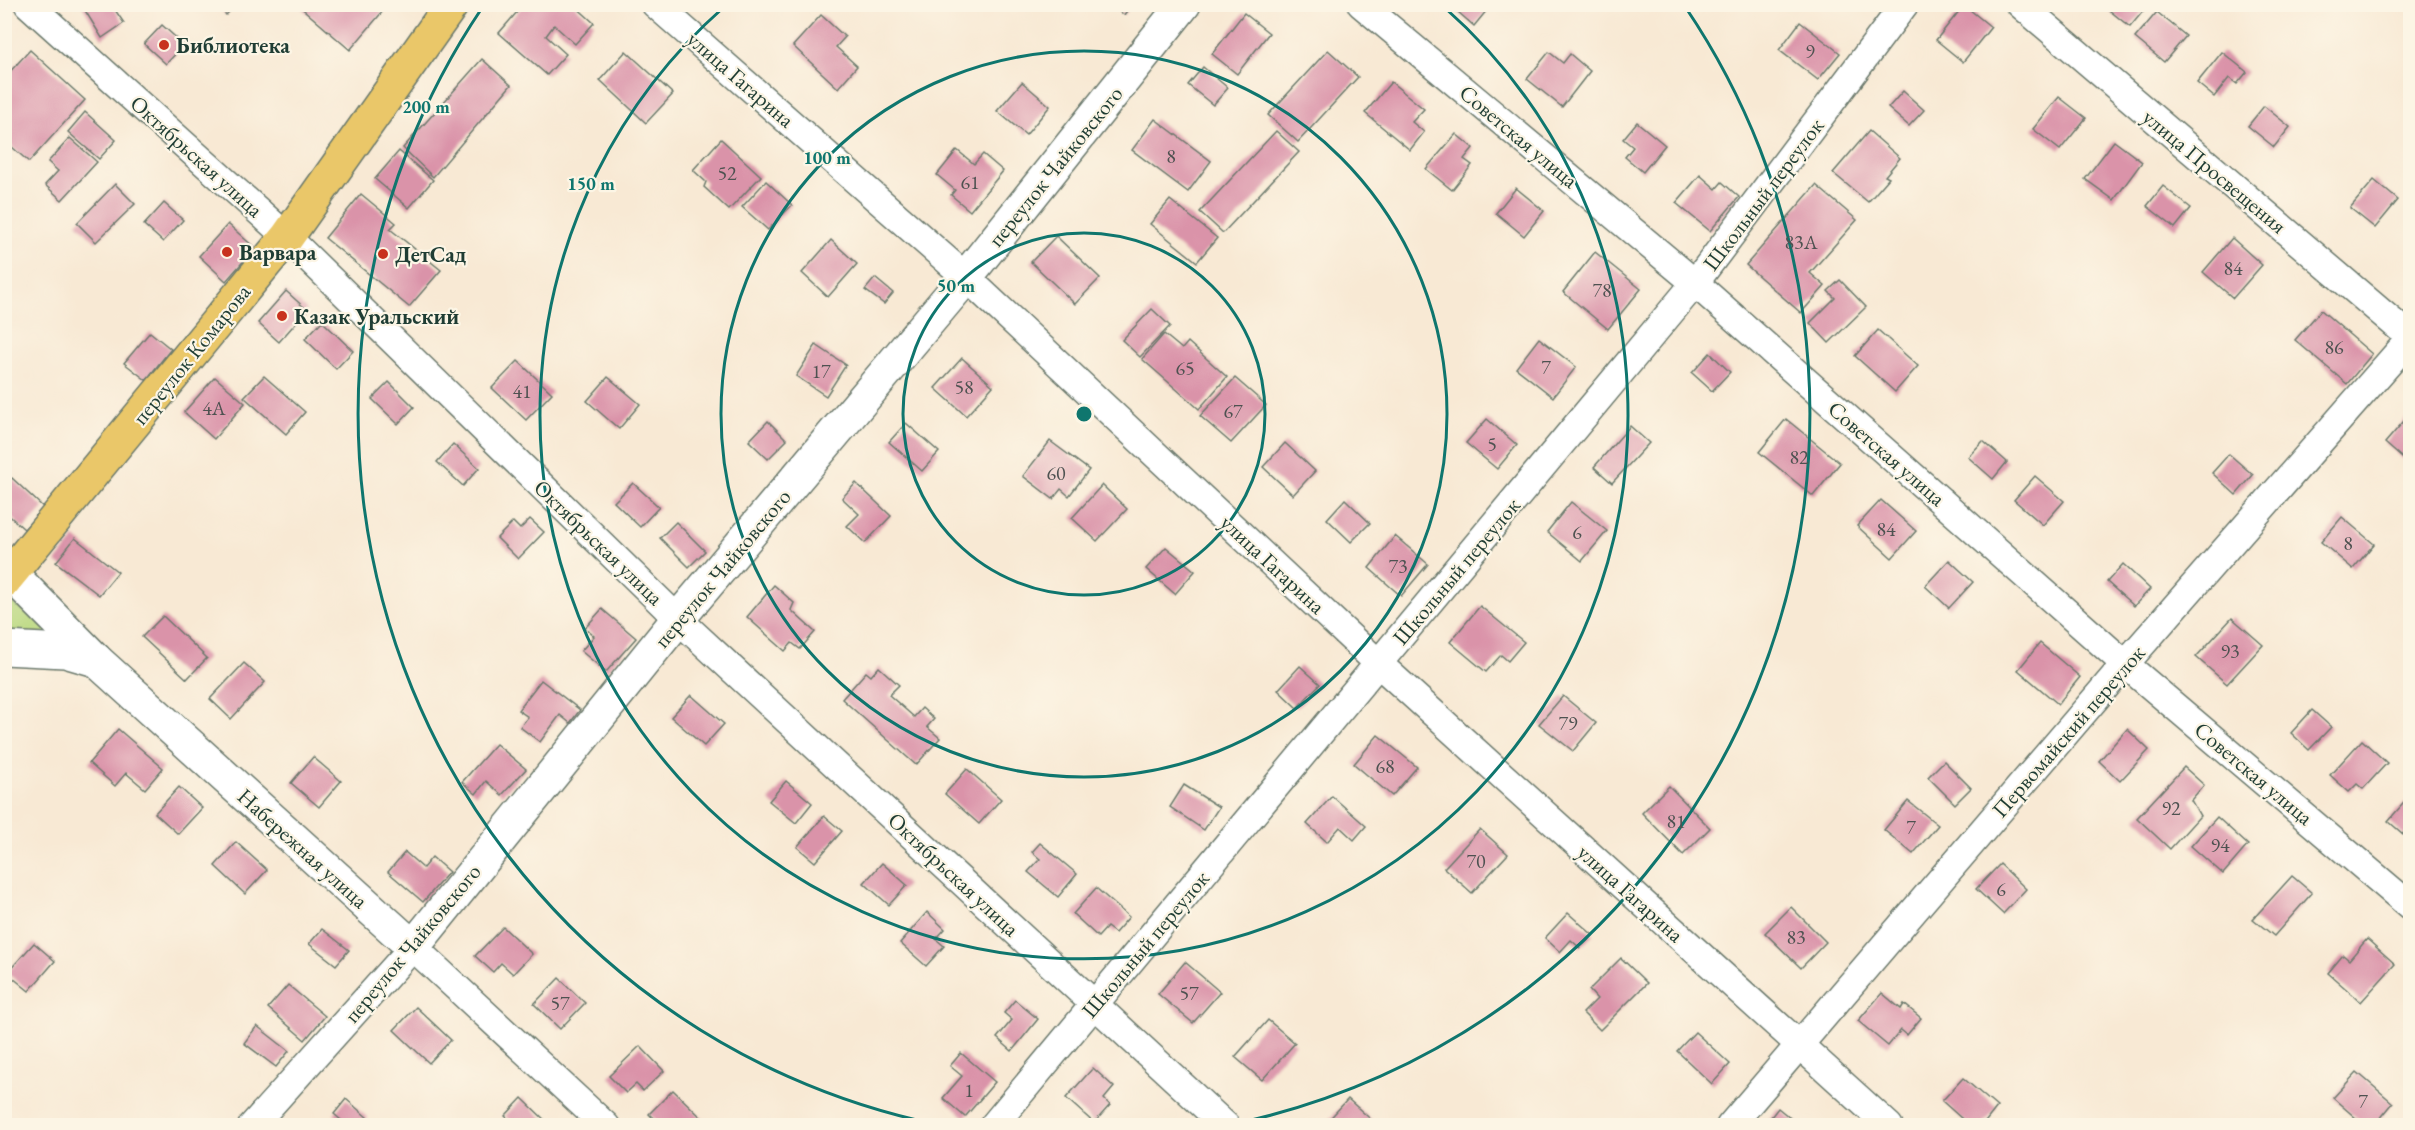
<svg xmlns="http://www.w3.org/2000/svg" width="2415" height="1130" viewBox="0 0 2415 1130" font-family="'EB Garamond',serif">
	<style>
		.green { fill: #b9d87f; stroke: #6c8a5a; stroke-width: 1.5 }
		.building { fill: #da93a9 }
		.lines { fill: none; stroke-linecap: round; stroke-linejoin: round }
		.minor-casing { stroke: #6b796c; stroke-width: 30 }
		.tertiary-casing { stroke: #6b796c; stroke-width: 36 }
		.primary-casing { stroke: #6b796c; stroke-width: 36 }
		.minor { stroke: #fff; stroke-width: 27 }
		.tertiary { stroke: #fff; stroke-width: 33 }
		.primary { stroke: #eac769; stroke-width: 33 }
		.ring { fill: none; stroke: #0f766e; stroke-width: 3 }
		.poi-dot { fill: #c8321e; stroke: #fcf5e5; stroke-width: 2 }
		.labels { text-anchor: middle; stroke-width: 4.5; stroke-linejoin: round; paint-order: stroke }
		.number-label { font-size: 20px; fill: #4e5251 }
		.poi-label { font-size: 22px; font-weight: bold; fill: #1f3d34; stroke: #fcf5e5; text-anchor: start }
		.street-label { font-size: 22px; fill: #1f3d34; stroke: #fcf5e5 }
		.centre { fill: #0f766e; stroke: #fcf5e5; stroke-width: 3 }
		.ring-label { font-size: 18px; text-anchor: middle; font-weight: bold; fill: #0f766e; stroke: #fcf5e5; stroke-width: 4.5; stroke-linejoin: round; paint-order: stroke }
	</style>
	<rect width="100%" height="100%" fill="#fcf5e5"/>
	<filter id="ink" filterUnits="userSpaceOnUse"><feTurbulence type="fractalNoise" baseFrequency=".0167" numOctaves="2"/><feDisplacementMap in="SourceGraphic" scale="12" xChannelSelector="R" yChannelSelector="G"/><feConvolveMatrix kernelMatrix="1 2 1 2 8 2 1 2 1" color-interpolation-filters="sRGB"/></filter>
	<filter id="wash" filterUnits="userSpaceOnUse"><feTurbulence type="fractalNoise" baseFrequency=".008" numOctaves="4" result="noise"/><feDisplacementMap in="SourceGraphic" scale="24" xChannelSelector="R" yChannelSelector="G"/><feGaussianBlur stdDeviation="1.35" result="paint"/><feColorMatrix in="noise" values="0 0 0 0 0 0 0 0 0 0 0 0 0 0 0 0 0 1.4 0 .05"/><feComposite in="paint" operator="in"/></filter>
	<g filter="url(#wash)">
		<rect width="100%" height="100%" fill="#f8e9d4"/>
		<path class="green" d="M 9,600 L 64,638 L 5,640 L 5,605 Z"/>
		<g id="blocks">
			<g class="building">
				<path d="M 81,4 L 111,4 L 124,23 L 102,38 Z"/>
				<path d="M 216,4 L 237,4 L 226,15 Z"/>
				<path d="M 297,4 L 389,4 L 350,50 Z"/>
				<path d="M 524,4 L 573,4 L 594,23 L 575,44 L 554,25 L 546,36 L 566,54 L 547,75 L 499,33 Z"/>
				<path d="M 1111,4 L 1132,4 L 1124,15 Z"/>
				<path d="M 1449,4 L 1492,4 L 1474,26 Z"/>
				<path d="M 2105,4 L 2149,4 L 2130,27 L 2104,6 Z"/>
				<path d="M 1964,5 L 1991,27 L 1963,62 L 1936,40 Z"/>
				<path d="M 2157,12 L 2186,36 L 2164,62 L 2135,38 Z"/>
				<path d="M 1244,13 L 1269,33 L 1237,74 L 1212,54 Z"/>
				<path d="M 821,15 L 845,37 L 836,47 L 857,66 L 838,88 L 793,46 Z"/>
				<path d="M 1800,22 L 1840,53 L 1818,80 L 1779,50 Z"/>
				<path d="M 162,25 L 184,45 L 166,64 L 144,44 Z"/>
				<path d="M 30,50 L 85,100 L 29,162 L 4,140 L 4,78 Z"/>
				<path d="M 1328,50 L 1358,77 L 1298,142 L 1268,115 Z"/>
				<path d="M 626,51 L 673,94 L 646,123 L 600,80 Z"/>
				<path d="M 1549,52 L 1563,63 L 1570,54 L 1590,71 L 1562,107 L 1527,79 Z"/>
				<path d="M 2222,52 L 2247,72 L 2237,84 L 2229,78 L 2214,97 L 2197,83 Z"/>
				<path d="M 482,59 L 511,85 L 433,177 L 403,148 Z"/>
				<path d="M 1203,67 L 1228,88 L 1213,105 L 1188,85 Z"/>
				<path d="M 1022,82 L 1050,106 L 1026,135 L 997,111 Z"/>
				<path d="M 1391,82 L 1424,109 L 1412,122 L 1424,132 L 1410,150 L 1365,113 Z"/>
				<path d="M 1903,91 L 1924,110 L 1909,126 L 1888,108 Z"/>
				<path d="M 2059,97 L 2086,118 L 2060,150 L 2033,129 Z"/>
				<path d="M 2264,106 L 2290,127 L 2274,147 L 2248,126 Z"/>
				<path d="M 85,112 L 116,140 L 99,159 L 68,132 Z"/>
				<path d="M 1155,119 L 1211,161 L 1188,192 L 1132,150 Z"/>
				<path d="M 1637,122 L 1665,145 L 1643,172 L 1625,157 L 1633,147 L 1623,139 Z"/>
				<path d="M 1276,131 L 1299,152 L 1223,233 L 1200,212 Z"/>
				<path d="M 1869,131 L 1900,158 L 1885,176 L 1889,178 L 1868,202 L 1833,173 Z"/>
				<path d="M 1456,134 L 1473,148 L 1464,159 L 1472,165 L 1452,190 L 1426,169 Z"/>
				<path d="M 70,138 L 97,162 L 62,200 L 45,185 L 58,171 L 48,162 Z"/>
				<path d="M 721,139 L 761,176 L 729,210 L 704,187 L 706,182 L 693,170 Z"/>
				<path d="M 2114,141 L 2142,162 L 2114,200 L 2085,179 Z"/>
				<path d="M 957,150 L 974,164 L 983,154 L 1003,171 L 970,211 L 951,195 L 955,190 L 937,175 Z"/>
				<path d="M 399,151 L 433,180 L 409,208 L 375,179 Z"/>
				<path d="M 1700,175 L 1716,189 L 1722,182 L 1739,197 L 1710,231 L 1676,203 Z"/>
				<path d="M 2374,180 L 2398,200 L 2375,228 L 2350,208 Z"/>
				<path d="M 766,181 L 792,205 L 768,230 L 742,207 Z"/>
				<path d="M 115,184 L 135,204 L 96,242 L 77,223 Z"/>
				<path d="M 1816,185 L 1857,220 L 1810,273 L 1825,286 L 1801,313 L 1746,265 Z"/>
				<path d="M 2163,186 L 2191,208 L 2175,228 L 2147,206 Z"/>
				<path d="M 1516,188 L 1544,211 L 1524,236 L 1496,213 Z"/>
				<path d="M 361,194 L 396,223 L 390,229 L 441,270 L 409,307 L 325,238 Z"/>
				<path d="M 1170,200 L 1217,238 L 1197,262 L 1150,224 Z"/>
				<path d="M 164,203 L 183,220 L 163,242 L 144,225 Z"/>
				<path d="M 228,224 L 255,248 L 226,281 L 199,256 Z"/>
				<path d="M 1056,236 L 1100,278 L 1075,304 L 1031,262 Z"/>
				<path d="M 2232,238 L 2262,265 L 2233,298 L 2203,272 Z"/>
				<path d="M 831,240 L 857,264 L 828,297 L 802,273 Z"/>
				<path d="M 1595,252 L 1641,289 L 1608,329 L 1563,292 Z"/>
				<path d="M 875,278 L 893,293 L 884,304 L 865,290 Z"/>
				<path d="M 1840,280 L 1866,307 L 1829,343 L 1810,323 L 1835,298 L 1828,291 Z"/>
				<path d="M 286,291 L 307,310 L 279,342 L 258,323 Z"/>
				<path d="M 1152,309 L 1170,326 L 1140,357 L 1122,340 Z"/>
				<path d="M 2321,310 L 2372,354 L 2347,384 L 2295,340 Z"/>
				<path d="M 322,321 L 353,351 L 336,369 L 305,339 Z"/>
				<path d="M 1878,330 L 1918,366 L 1895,392 L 1855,356 Z"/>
				<path d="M 150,332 L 171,349 L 146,380 L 124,363 Z"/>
				<path d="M 1164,334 L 1182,349 L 1188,342 L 1227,377 L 1199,409 L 1142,359 Z"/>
				<path d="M 1539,338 L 1576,367 L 1553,397 L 1516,368 Z"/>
				<path d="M 816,345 L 846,365 L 826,396 L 796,376 Z"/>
				<path d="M 1710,353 L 1730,372 L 1712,391 L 1692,373 Z"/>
				<path d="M 962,358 L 993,386 L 966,416 L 935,388 Z"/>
				<path d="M 518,361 L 552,393 L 526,420 L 492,388 Z"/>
				<path d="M 264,376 L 305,412 L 286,434 L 244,397 Z"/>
				<path d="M 215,377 L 245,403 L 214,439 L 184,412 Z"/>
				<path d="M 608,377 L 640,404 L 619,429 L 587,401 Z"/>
				<path d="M 1235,378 L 1266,405 L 1231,443 L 1200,416 Z"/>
				<path d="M 389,382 L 414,407 L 398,424 L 372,399 Z"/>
				<path d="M 2410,414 L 2410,463 L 2409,464 L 2385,443 Z"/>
				<path d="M 1487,419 L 1517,445 L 1497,469 L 1466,443 Z"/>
				<path d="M 1786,419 L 1840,463 L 1813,496 L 1759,452 Z"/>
				<path d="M 768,421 L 787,440 L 768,459 L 749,441 Z"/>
				<path d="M 906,423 L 939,452 L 922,471 L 889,442 Z"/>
				<path d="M 1630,426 L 1649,443 L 1612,483 L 1594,467 Z"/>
				<path d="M 1050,441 L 1089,470 L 1069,496 L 1061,489 L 1053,499 L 1023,476 Z"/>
				<path d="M 1983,441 L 2007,462 L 1993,479 L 1968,457 Z"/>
				<path d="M 1285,443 L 1315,471 L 1293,495 L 1263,467 Z"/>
				<path d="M 453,444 L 479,468 L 463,486 L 437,462 Z"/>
				<path d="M 2229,454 L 2253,475 L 2236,495 L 2212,473 Z"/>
				<path d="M 2035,476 L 2064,501 L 2043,525 L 2014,500 Z"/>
				<path d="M 12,478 L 44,508 L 24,529 L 4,511 L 4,486 Z"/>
				<path d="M 633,483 L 659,507 L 640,527 L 614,502 Z"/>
				<path d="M 856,483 L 891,516 L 865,543 L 847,526 L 859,514 L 842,498 Z"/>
				<path d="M 1102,485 L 1127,509 L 1097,541 L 1072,518 Z"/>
				<path d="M 1345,499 L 1370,523 L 1351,542 L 1327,519 Z"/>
				<path d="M 1881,500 L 1916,531 L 1892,558 L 1857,526 Z"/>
				<path d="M 1571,502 L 1607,531 L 1582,561 L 1547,532 Z"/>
				<path d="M 2342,517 L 2374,544 L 2353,569 L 2321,542 Z"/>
				<path d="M 530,519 L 544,532 L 518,559 L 497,538 L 513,522 L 520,529 Z"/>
				<path d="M 676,522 L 705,551 L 689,567 L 660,538 Z"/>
				<path d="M 1395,536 L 1428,564 L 1401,596 L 1369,568 Z"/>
				<path d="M 75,538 L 118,572 L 99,595 L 56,562 Z"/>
				<path d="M 1166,547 L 1195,571 L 1175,594 L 1146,569 Z"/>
				<path d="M 1949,560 L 1973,582 L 1949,608 L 1925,586 Z"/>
				<path d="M 2123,564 L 2150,589 L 2134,606 L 2107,582 Z"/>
				<path d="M 774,585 L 794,603 L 791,610 L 815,632 L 800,649 L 792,643 L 785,651 L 747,617 Z"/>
				<path d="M 1480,606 L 1524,642 L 1508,661 L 1501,655 L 1486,672 L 1450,642 Z"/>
				<path d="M 602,609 L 636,638 L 606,672 L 581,651 L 594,636 L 585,628 Z"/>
				<path d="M 163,616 L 207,658 L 187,679 L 142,637 Z"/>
				<path d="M 2232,618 L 2263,645 L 2227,684 L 2196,657 Z"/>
				<path d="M 2040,643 L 2080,677 L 2058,704 L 2018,670 Z"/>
				<path d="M 244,663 L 265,682 L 231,719 L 210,699 Z"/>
				<path d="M 1300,666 L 1320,684 L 1297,708 L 1278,690 Z"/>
				<path d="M 879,667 L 899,685 L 889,695 L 914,717 L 922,708 L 934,719 L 927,727 L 940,738 L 916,765 L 842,699 L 866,672 L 871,676 Z"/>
				<path d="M 541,680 L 580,710 L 570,723 L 560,715 L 540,742 L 520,727 L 528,717 L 518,710 Z"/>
				<path d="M 691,695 L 724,724 L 704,746 L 671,717 Z"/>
				<path d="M 1563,696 L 1596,723 L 1573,751 L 1539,724 Z"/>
				<path d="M 2312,710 L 2331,727 L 2309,750 L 2291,733 Z"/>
				<path d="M 118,729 L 163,768 L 145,789 L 126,773 L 115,786 L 89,763 Z"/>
				<path d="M 2127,729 L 2149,750 L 2120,781 L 2099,761 Z"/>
				<path d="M 1378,735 L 1417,767 L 1392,796 L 1354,764 Z"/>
				<path d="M 2362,740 L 2387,763 L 2363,789 L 2357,784 L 2349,792 L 2330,775 Z"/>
				<path d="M 496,744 L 526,769 L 502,795 L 486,781 L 476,794 L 462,782 Z"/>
				<path d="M 313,757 L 341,781 L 319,807 L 291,783 Z"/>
				<path d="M 1944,761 L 1971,788 L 1955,804 L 1928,777 Z"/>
				<path d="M 2184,767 L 2204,785 L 2191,800 L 2200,816 L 2170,849 L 2137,818 Z"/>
				<path d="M 967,769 L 1001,799 L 979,824 L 945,794 Z"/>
				<path d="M 786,781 L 812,803 L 796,823 L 769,801 Z"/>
				<path d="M 1184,785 L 1219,807 L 1204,830 L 1170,807 Z"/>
				<path d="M 1669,786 L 1710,828 L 1683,855 L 1642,813 Z"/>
				<path d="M 179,787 L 202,808 L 178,834 L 155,813 Z"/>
				<path d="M 1332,796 L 1366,826 L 1354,840 L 1340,827 L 1327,842 L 1307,824 Z"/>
				<path d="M 2409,797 L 2410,799 L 2410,840 L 2388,821 Z"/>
				<path d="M 1908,801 L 1938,825 L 1913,854 L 1884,830 Z"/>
				<path d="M 824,816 L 842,831 L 815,862 L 797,847 Z"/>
				<path d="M 2217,817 L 2248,845 L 2223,874 L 2191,846 Z"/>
				<path d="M 1480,829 L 1508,854 L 1472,893 L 1444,868 Z"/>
				<path d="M 236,842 L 267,870 L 245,894 L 215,866 Z"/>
				<path d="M 1040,843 L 1077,874 L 1058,897 L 1028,872 L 1040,859 L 1032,852 Z"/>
				<path d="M 405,852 L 423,868 L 432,857 L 449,872 L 423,902 L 388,872 Z"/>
				<path d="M 882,863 L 907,885 L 889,905 L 864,883 Z"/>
				<path d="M 2000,864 L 2026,889 L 2003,914 L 1976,889 Z"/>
				<path d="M 2292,876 L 2312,893 L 2274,936 L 2253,919 Z"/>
				<path d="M 1096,888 L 1129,917 L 1115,933 L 1107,927 L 1098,937 L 1073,914 Z"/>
				<path d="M 1791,907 L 1826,942 L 1801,968 L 1765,933 Z"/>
				<path d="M 927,912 L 945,929 L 936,939 L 944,946 L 926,966 L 900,943 Z"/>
				<path d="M 1568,913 L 1593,935 L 1580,948 L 1571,940 L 1560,952 L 1545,938 Z"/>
				<path d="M 503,927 L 532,954 L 513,974 L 501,963 L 493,972 L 475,956 Z"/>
				<path d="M 322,929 L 349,950 L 336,965 L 309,944 Z"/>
				<path d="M 2367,939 L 2395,964 L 2361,1002 L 2328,973 L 2343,955 L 2349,960 Z"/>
				<path d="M 34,943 L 55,961 L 29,991 L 7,973 Z"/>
				<path d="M 1621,958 L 1647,983 L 1600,1030 L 1583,1013 L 1597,999 L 1589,990 Z"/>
				<path d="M 1185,962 L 1220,992 L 1193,1023 L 1158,994 Z"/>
				<path d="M 559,978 L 585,1003 L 560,1029 L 534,1004 Z"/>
				<path d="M 288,985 L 325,1016 L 305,1040 L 268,1008 Z"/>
				<path d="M 1882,993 L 1901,1009 L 1904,1004 L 1921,1018 L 1907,1035 L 1901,1030 L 1888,1046 L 1858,1021 Z"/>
				<path d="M 1015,1000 L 1038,1019 L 1012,1051 L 997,1038 L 1012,1020 L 1004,1013 Z"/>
				<path d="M 416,1007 L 451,1040 L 429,1063 L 394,1030 Z"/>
				<path d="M 1268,1020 L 1295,1043 L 1262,1080 L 1235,1057 Z"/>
				<path d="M 257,1026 L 289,1051 L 276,1067 L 244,1043 Z"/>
				<path d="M 1695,1032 L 1730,1064 L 1712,1084 L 1677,1051 Z"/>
				<path d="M 640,1046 L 664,1071 L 643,1091 L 636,1084 L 626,1093 L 609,1076 Z"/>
				<path d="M 961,1053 L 995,1082 L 965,1117 L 943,1098 L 962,1076 L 950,1066 Z"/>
				<path d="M 1093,1068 L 1114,1087 L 1104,1099 L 1110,1105 L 1094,1123 L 1066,1098 Z"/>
				<path d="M 2357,1072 L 2393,1103 L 2374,1126 L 2365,1126 L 2333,1098 Z"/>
				<path d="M 1963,1078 L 1997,1107 L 1982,1126 L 1970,1126 L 1942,1101 Z"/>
				<path d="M 673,1090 L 706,1122 L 703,1126 L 661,1126 L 649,1114 Z"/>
				<path d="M 522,1098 L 551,1126 L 516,1126 L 505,1116 Z"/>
				<path d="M 346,1099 L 368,1118 L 362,1126 L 348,1126 L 334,1114 Z"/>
				<path d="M 1348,1099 L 1376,1124 L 1374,1126 L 1323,1126 Z"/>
				<path d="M 1778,1108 L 1800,1126 L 1764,1126 Z"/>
			</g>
		</g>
	</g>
	<g filter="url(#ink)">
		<use href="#blocks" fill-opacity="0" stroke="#6b796c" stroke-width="1.5"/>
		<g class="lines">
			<defs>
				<g id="minor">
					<path d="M 28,4 L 287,237 L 678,619 L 1226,1126"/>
					<path d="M 655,4 L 966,277 L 1379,664 L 1889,1126"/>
					<path d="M 1361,4 L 1695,283 L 2125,664 L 2410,906"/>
					<path d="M 2020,4 L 2410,337"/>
					<path d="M 252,1126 L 413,947 L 606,1126"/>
					<path d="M 993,1126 L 1695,283 L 1905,4"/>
					<path d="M 1730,1126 L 2125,664 L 2410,339"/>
				</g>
				<g id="tertiary">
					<path d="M 11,574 L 96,660 L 413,947 L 678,619 L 966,277 L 1184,4"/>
					<path d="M 4,648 L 65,651 L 96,660"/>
				</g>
				<path id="primary" d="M 4,581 L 287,237 L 452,4"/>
			</defs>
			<use href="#minor" class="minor-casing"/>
			<use href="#tertiary" class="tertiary-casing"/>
			<use href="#primary" class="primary-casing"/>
			<use href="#minor" class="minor"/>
			<use href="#tertiary" class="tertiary"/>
			<use href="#primary" class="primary"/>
		</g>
	</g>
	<g class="ring">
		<circle cx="1084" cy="414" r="181"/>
		<circle cx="1084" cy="414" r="363"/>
		<path d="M1444 7A544 544 0 1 1 724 7"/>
		<path d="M939 1125A726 726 0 0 1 482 8M1686 8A726 726 0 0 1 1229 1125"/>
	</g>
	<g class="poi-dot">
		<circle cx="164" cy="45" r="6"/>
		<circle cx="227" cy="252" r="6"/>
		<circle cx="383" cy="254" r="6"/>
		<circle cx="282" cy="316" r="6"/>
	</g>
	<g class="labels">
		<g class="number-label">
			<text x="1810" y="58">9</text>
			<text x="1171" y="163">8</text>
			<text x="727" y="180">52</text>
			<text x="970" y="189">61</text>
			<text x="1801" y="249">83А</text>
			<text x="2233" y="275">84</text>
			<text x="1602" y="297">78</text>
			<text x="2334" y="354">86</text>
			<text x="1546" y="374">7</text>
			<text x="1185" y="375">65</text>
			<text x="821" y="378">17</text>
			<text x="964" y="394">58</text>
			<text x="522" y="398">41</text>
			<text x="214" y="415">4А</text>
			<text x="1233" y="418">67</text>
			<text x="1492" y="451">5</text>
			<text x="1799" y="464">82</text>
			<text x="1056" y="480">60</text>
			<text x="1886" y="536">84</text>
			<text x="1577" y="539">6</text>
			<text x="2348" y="550">8</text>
			<text x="1398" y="573">73</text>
			<text x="2230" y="658">93</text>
			<text x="1568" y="730">79</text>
			<text x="1385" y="773">68</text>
			<text x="2171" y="815">92</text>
			<text x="1676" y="828">81</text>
			<text x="1911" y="834">7</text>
			<text x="2220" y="852">94</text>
			<text x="1476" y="868">70</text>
			<text x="2001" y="896">6</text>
			<text x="1796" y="944">83</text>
			<text x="1189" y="1000">57</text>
			<text x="560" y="1010">57</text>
			<text x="969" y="1097">1</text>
			<text x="2363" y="1108">7</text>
		</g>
		<g class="poi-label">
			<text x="176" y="53">Библиотека</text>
			<text x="239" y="260">Варвара</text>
			<text x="395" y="262">ДетСад</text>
			<text x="294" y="324">Казак Уральский</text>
		</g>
		<g class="street-label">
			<text transform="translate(741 79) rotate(41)" y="8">улица Гагарина</text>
			<text transform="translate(1519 136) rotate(40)" y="8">Советская улица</text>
			<text transform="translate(197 156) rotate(42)" y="8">Октябрьская улица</text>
			<text transform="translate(1055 166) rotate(-51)" y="8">переулок Чайковского</text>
			<text transform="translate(2215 171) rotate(40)" y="8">улица Просвещения</text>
			<text transform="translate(1763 194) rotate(-53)" y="8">Школьный переулок</text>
			<text transform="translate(191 354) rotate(-51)" y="8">переулок Комарова</text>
			<text transform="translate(1887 453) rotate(41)" y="8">Советская улица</text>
			<text transform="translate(599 542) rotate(44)" y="8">Октябрьская улица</text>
			<text transform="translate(1273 564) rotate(43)" y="8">улица Гагарина</text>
			<text transform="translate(722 568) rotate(-50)" y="8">переулок Чайковского</text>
			<text transform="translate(1456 571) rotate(-50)" y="8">Школьный переулок</text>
			<text transform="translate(2068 731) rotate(-49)" y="8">Первомайский переулок</text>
			<text transform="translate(2254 773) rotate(40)" y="8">Советская улица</text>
			<text transform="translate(303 848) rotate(42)" y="8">Набережная улица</text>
			<text transform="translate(954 874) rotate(43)" y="8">Октябрьская улица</text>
			<text transform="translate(1631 893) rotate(42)" y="8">улица Гагарина</text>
			<text transform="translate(412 943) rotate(-50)" y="8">переулок Чайковского</text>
			<text transform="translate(1145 944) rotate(-50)" y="8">Школьный переулок</text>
		</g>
	</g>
	<circle cx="1084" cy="414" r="9" class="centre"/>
	<g class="ring-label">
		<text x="426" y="113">200 m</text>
		<text x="827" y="164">100 m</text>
		<text x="591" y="190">150 m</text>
		<text x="956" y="292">50 m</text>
	</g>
	<rect width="2415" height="1130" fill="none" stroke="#fcf5e5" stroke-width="24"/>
</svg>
